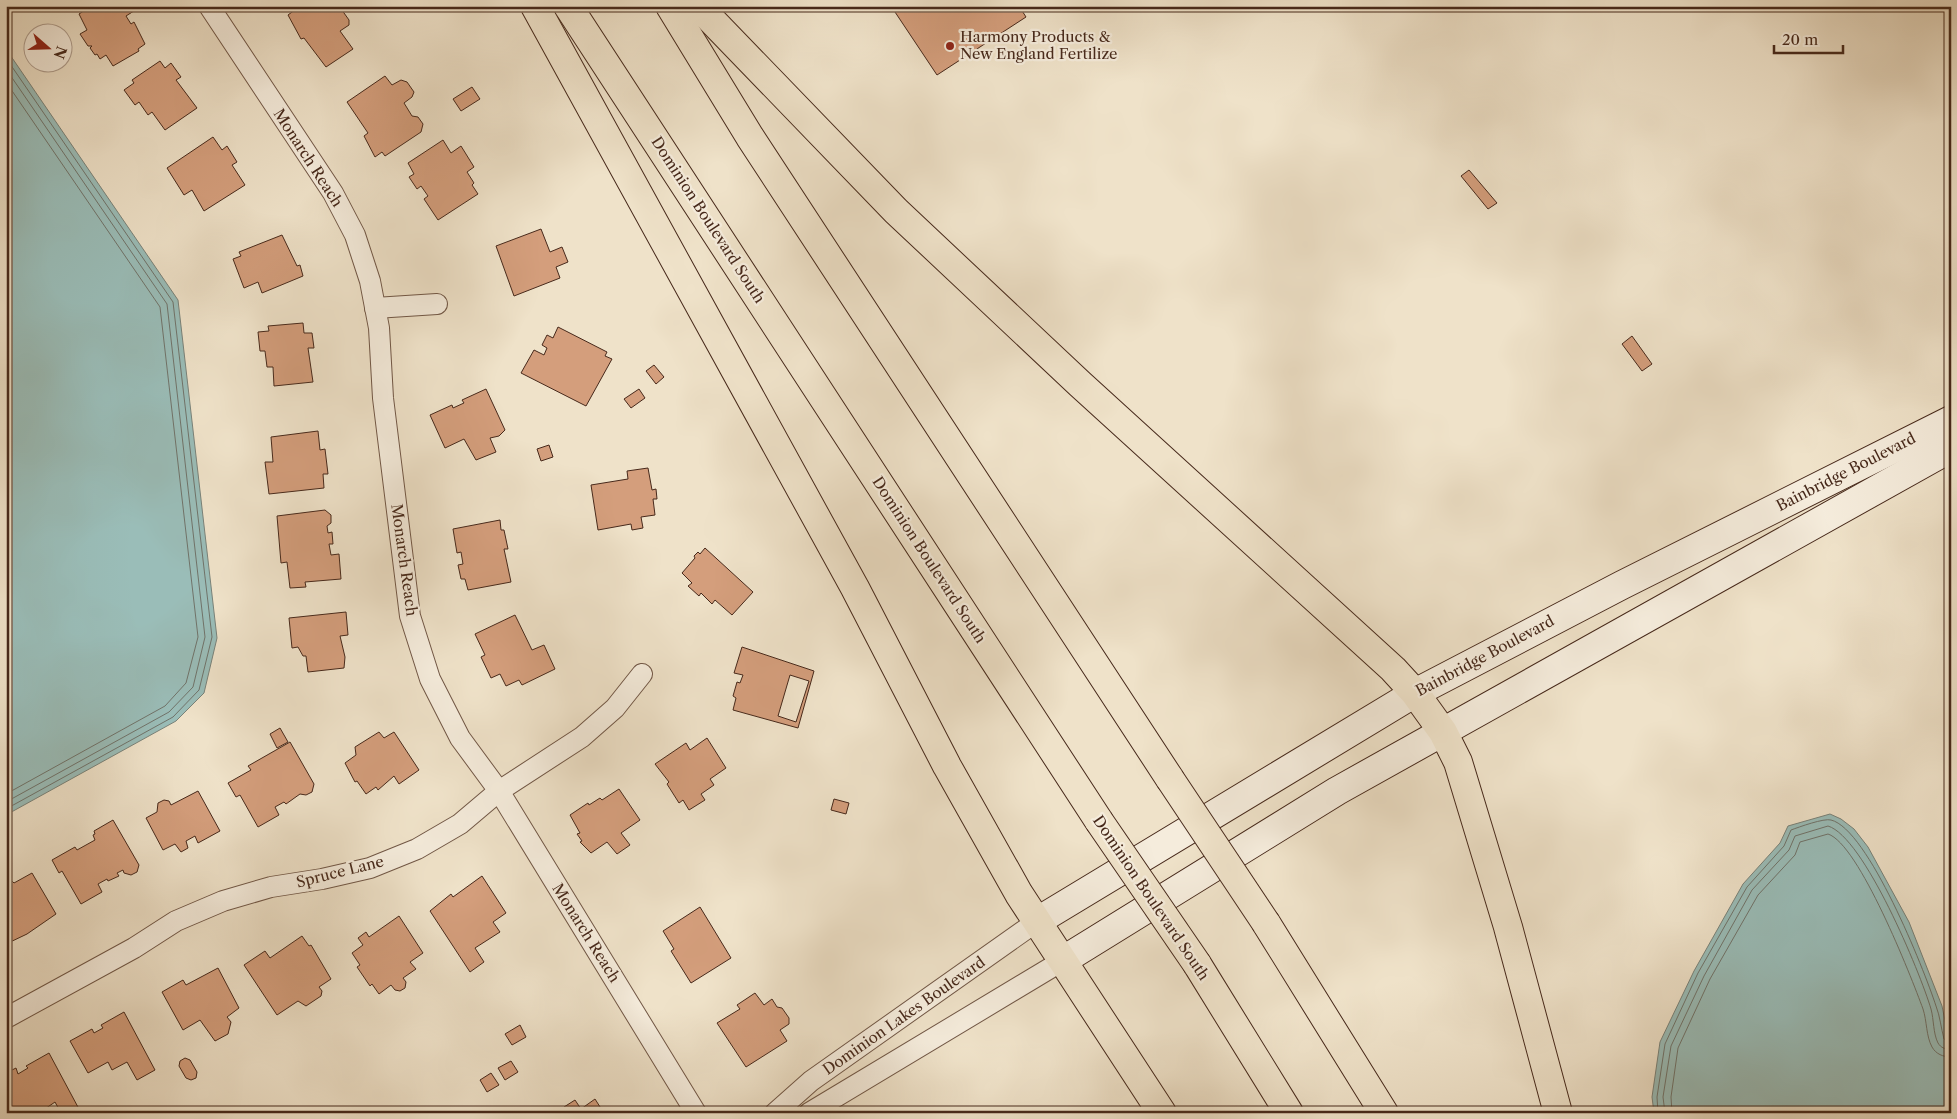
<svg xmlns="http://www.w3.org/2000/svg" width="1957" height="1119" viewBox="0 0 1957 1119" font-family="'Libre Caslon Text',serif">
	<style>
		.water { fill: #9abdb8; stroke: #798279 }
		.lines { fill: none; stroke-linecap: round; stroke-linejoin: round }
		.shore { stroke: #70736a; stroke-width: 1 }
		.building { fill: #d49e7c; stroke: #47291b; fill-rule: evenodd }
		.minor-casing { stroke: #715746; stroke-width: 22 }
		.secondary-casing { stroke: #47291b; stroke-width: 30 }
		.motorway-casing { stroke: #47291b; stroke-width: 30 }
		.minor { stroke: #f5ecdc; stroke-width: 20 }
		.secondary { stroke: #f5ecdc; stroke-width: 28 }
		.motorway { stroke: #efe2c9; stroke-width: 28 }
		.motorway-bridge-casing { stroke: #47291b; stroke-width: 30; stroke-linecap: butt }
		.motorway-bridge { stroke: #efe2c9; stroke-width: 28 }
		.poi-dot { fill: #8f2418; stroke: #f5ecdc; stroke-width: 2 }
		.labels { text-anchor: middle; stroke-width: 4.5; stroke-linejoin: round; paint-order: stroke }
		.poi-label { font-size: 15px; fill: #47291b; stroke: #f5ecdc; text-anchor: start }
		.street-label { font-size: 15px; fill: #47291b; stroke: #f5ecdc }
	</style>
	<rect width="100%" height="100%" fill="#efe2c9"/>
	<filter id="stains"><feTurbulence type="fractalNoise" baseFrequency=".004" numOctaves="4"/><feColorMatrix values="0 0 0 0 .2 0 0 0 0 .09 0 0 0 0 .02 0 0 0 .5 -.17"/></filter>
	<radialGradient id="worn" r=".72"><stop offset=".6" stop-color="#630" stop-opacity="0"/><stop offset="1" stop-color="#630" stop-opacity=".3"/></radialGradient>
	<g class="water">
		<path d="M 6,49 L 178,300 L 217,638 L 204,693 L 176,721 L 6,815 Z"/>
		<path d="M 1830,814 L 1841,819 L 1854,829 L 1868,847 L 1909,922 L 1942,1006 L 1951,1050 L 1951,1113 L 1654,1113 L 1652,1097 L 1660,1042 L 1694,971 L 1743,884 L 1780,843 L 1788,826 Z"/>
	</g>
	<g class="lines">
		<g class="shore">
			<path d="M 6,58 L 173,302 L 212,637 L 199,690 L 173,717 L 6,809"/>
			<path d="M 6,69 L 167,304 L 205,637 L 193,687 L 169,712 L 6,802"/>
			<path d="M 6,82 L 160,307 L 198,637 L 186,683 L 165,706 L 6,794"/>
			<path d="M 1658,1113 L 1657,1097 L 1665,1044 L 1698,973 L 1747,887 L 1784,846 L 1791,830 C 1799,827 1824,818 1831,820 C 1868,829 1924,969 1936,1006 C 1940,1016 1941,1028 1944,1039 L 1951,1043"/>
			<path d="M 1665,1113 L 1663,1097 L 1671,1046 L 1704,976 L 1752,890 L 1789,850 L 1795,836 L 1828,826 C 1864,837 1920,972 1931,1009 C 1934,1020 1933,1033 1938,1043 C 1941,1048 1945,1049 1951,1050"/>
			<path d="M 1672,1113 L 1671,1097 L 1678,1048 L 1710,979 L 1758,895 L 1795,855 L 1800,842 L 1828,834 C 1859,844 1911,976 1923,1009 C 1927,1021 1926,1036 1932,1047 C 1936,1054 1943,1057 1951,1057"/>
		</g>
	</g>
	<g class="building">
		<path d="M 91,6 L 135,6 L 137,9 L 126,16 L 131,24 L 134,22 L 145,44 L 138,49 L 139,51 L 113,66 L 106,55 L 100,59 L 97,54 L 95,55 L 90,48 L 92,46 L 88,46 L 80,34 L 87,30 L 79,14 Z"/>
		<path d="M 300,6 L 339,6 L 349,20 L 349,25 L 340,31 L 353,49 L 326,67 L 304,38 L 301,39 L 288,15 Z"/>
		<path d="M 891,6 L 1019,6 L 1026,17 L 937,75 Z"/>
		<path d="M 160,61 L 165,68 L 171,63 L 181,77 L 176,80 L 197,108 L 165,130 L 152,112 L 148,115 L 139,102 L 135,105 L 124,90 L 134,83 L 132,80 Z"/>
		<path d="M 385,76 L 392,85 L 401,80 L 407,82 L 414,92 L 412,97 L 404,103 L 412,116 L 418,117 L 423,124 L 421,132 L 385,156 L 382,152 L 375,157 L 364,136 L 368,133 L 347,102 Z"/>
		<path d="M 472,87 L 480,99 L 461,111 L 453,99 Z"/>
		<path d="M 213,137 L 222,150 L 227,146 L 237,162 L 232,165 L 245,185 L 204,211 L 192,190 L 184,195 L 167,168 Z"/>
		<path d="M 443,140 L 451,153 L 461,146 L 474,167 L 467,172 L 474,183 L 472,185 L 478,194 L 438,220 L 424,199 L 428,196 L 421,186 L 417,189 L 409,177 L 414,174 L 408,163 Z"/>
		<path d="M 1469,170 L 1497,203 L 1488,209 L 1461,176 Z"/>
		<path d="M 541,229 L 550,252 L 562,247 L 568,262 L 556,267 L 560,278 L 514,296 L 496,246 Z"/>
		<path d="M 282,235 L 297,266 L 300,265 L 303,276 L 262,293 L 258,282 L 244,288 L 233,259 L 241,256 L 239,252 Z"/>
		<path d="M 303,323 L 304,333 L 312,333 L 314,348 L 308,348 L 313,382 L 274,386 L 273,367 L 267,367 L 265,351 L 260,351 L 258,332 L 269,331 L 268,326 Z"/>
		<path d="M 558,327 L 607,352 L 605,356 L 612,359 L 586,406 L 521,373 L 534,350 L 544,355 L 547,348 L 542,345 L 547,335 L 553,338 Z"/>
		<path d="M 1632,336 L 1652,364 L 1642,371 L 1622,344 Z"/>
		<path d="M 654,365 L 664,377 L 656,384 L 646,371 Z"/>
		<path d="M 486,389 L 505,430 L 499,436 L 490,438 L 496,452 L 476,460 L 464,439 L 445,448 L 430,415 L 452,405 L 453,408 L 464,403 L 462,400 Z"/>
		<path d="M 639,389 L 645,398 L 631,408 L 624,399 Z"/>
		<path d="M 318,431 L 320,450 L 325,449 L 328,474 L 323,474 L 324,488 L 269,494 L 265,462 L 273,462 L 271,437 Z"/>
		<path d="M 549,445 L 553,457 L 541,461 L 537,449 Z"/>
		<path d="M 648,468 L 652,490 L 656,489 L 657,499 L 653,499 L 655,515 L 641,517 L 643,528 L 632,530 L 631,524 L 598,530 L 591,485 L 628,479 L 627,471 Z"/>
		<path d="M 325,510 L 331,515 L 331,523 L 327,526 L 328,533 L 332,532 L 333,544 L 329,544 L 331,555 L 339,554 L 341,579 L 305,582 L 306,587 L 290,588 L 287,562 L 281,563 L 277,516 Z"/>
		<path d="M 500,520 L 501,530 L 504,530 L 508,549 L 504,549 L 511,582 L 468,590 L 465,579 L 461,579 L 458,565 L 463,564 L 461,552 L 457,553 L 453,529 Z"/>
		<path d="M 705,548 L 753,592 L 732,615 L 715,600 L 712,604 L 701,593 L 699,596 L 688,586 L 692,583 L 682,573 L 695,558 L 694,556 L 698,552 L 700,554 Z"/>
		<path d="M 346,612 L 348,635 L 340,636 L 345,657 L 344,668 L 308,672 L 306,656 L 303,656 L 298,647 L 292,648 L 289,618 Z"/>
		<path d="M 515,615 L 532,650 L 544,645 L 555,669 L 522,685 L 519,680 L 506,686 L 500,674 L 491,678 L 481,657 L 485,655 L 475,634 Z"/>
		<path d="M 742,647 L 814,671 L 798,728 L 733,710 L 736,698 L 733,696 L 737,682 L 740,683 L 743,675 L 734,673 ZM 790,675 L 809,681 L 796,722 L 778,716 Z"/>
		<path d="M 280,728 L 288,742 L 277,748 L 270,734 Z"/>
		<path d="M 379,732 L 384,738 L 394,732 L 419,770 L 399,784 L 394,776 L 378,790 L 376,787 L 366,794 L 357,781 L 355,782 L 345,763 L 356,755 L 355,747 Z"/>
		<path d="M 707,738 L 726,768 L 710,779 L 714,785 L 701,794 L 705,800 L 689,810 L 683,800 L 679,803 L 667,784 L 669,782 L 655,764 L 686,743 L 690,750 Z"/>
		<path d="M 290,742 L 314,784 L 312,792 L 306,795 L 300,794 L 286,804 L 284,802 L 275,807 L 279,815 L 258,827 L 240,795 L 236,797 L 228,783 L 251,770 L 248,766 Z"/>
		<path d="M 619,789 L 640,820 L 621,833 L 630,845 L 617,854 L 607,842 L 591,853 L 580,842 L 582,841 L 577,834 L 580,833 L 570,815 L 588,803 L 589,805 L 600,798 L 602,800 Z"/>
		<path d="M 198,791 L 220,831 L 198,843 L 195,836 L 186,841 L 188,848 L 181,852 L 175,844 L 163,850 L 146,818 L 157,812 L 158,803 L 164,800 L 169,801 L 171,805 Z"/>
		<path d="M 834,799 L 849,803 L 846,814 L 831,810 Z"/>
		<path d="M 113,820 L 139,865 L 137,872 L 131,875 L 124,873 L 123,870 L 117,873 L 119,876 L 108,881 L 107,879 L 98,884 L 102,892 L 81,904 L 62,871 L 59,873 L 52,860 L 75,847 L 77,850 L 95,840 L 93,835 L 95,834 L 94,831 Z"/>
		<path d="M 32,873 L 56,914 L 27,934 L 6,944 L 6,875 L 14,883 Z"/>
		<path d="M 482,876 L 506,913 L 493,922 L 500,932 L 475,948 L 484,962 L 470,972 L 430,911 L 451,894 L 453,897 Z"/>
		<path d="M 700,907 L 731,958 L 691,983 L 671,951 L 674,949 L 663,931 Z"/>
		<path d="M 399,916 L 423,953 L 410,962 L 416,969 L 403,978 L 406,982 L 405,988 L 400,991 L 395,990 L 391,985 L 379,994 L 372,984 L 370,986 L 357,967 L 360,965 L 352,953 L 363,945 L 358,938 L 366,932 L 369,937 Z"/>
		<path d="M 302,936 L 309,946 L 311,945 L 331,979 L 319,987 L 322,991 L 321,996 L 306,1006 L 298,1001 L 277,1015 L 244,965 L 265,951 L 270,958 Z"/>
		<path d="M 218,968 L 239,1008 L 227,1017 L 231,1022 L 228,1034 L 215,1041 L 200,1020 L 183,1030 L 162,992 L 183,980 L 186,985 Z"/>
		<path d="M 755,993 L 764,1005 L 772,999 L 777,1007 L 782,1008 L 789,1018 L 789,1024 L 780,1030 L 787,1041 L 746,1067 L 717,1023 L 740,1009 L 737,1005 Z"/>
		<path d="M 124,1012 L 155,1070 L 137,1080 L 127,1062 L 112,1070 L 108,1062 L 88,1073 L 70,1041 L 92,1029 L 94,1033 L 103,1028 L 101,1025 Z"/>
		<path d="M 520,1025 L 526,1037 L 512,1045 L 505,1034 Z"/>
		<path d="M 49,1053 L 79,1109 L 73,1113 L 61,1113 L 55,1102 L 39,1113 L 10,1113 L 6,1103 L 6,1073 L 16,1068 L 18,1074 L 28,1068 L 26,1066 Z"/>
		<path d="M 185,1058 L 190,1060 L 197,1072 L 196,1078 L 191,1080 L 186,1078 L 179,1066 L 180,1061 Z"/>
		<path d="M 511,1061 L 518,1072 L 505,1080 L 498,1068 Z"/>
		<path d="M 491,1073 L 499,1085 L 487,1092 L 480,1080 Z"/>
		<path d="M 595,1099 L 602,1110 L 605,1108 L 610,1113 L 562,1113 L 565,1110 L 564,1107 L 575,1100 L 581,1109 Z"/>
	</g>
	<g class="lines">
		<defs>
			<g id="minor">
				<path d="M 209,6 L 333,193 L 355,235 L 370,281 L 379,328 L 383,398 L 410,616 L 430,679 L 460,738 L 499,791 L 696,1113"/>
				<path d="M 375,308 L 437,304"/>
				<path d="M 6,1018 L 134,948 L 176,921 L 223,901 L 271,887 L 322,879 L 370,868 L 417,849 L 460,824 L 499,791 L 582,737 L 615,708 L 642,674"/>
				<path d="M 775,1113 L 811,1081 L 1036,922"/>
				<path d="M 809,1113 L 1062,961"/>
			</g>
			<g id="secondary">
				<path d="M 1036,922 L 1415,693 L 1622,585 L 1951,420"/>
				<path d="M 1062,961 L 1337,791 L 1951,448"/>
			</g>
			<g id="motorway">
				<path d="M 535,6 L 855,588 L 947,766 L 1019,894 L 1162,1113"/>
				<path d="M 568,6 L 1099,821"/>
				<path d="M 670,6 L 750,137 L 1170,779"/>
				<path d="M 698,6 L 896,211 L 1080,384 L 1393,669 L 1415,693 L 1443,732 L 1458,762 L 1508,927 L 1558,1113"/>
				<path d="M 1266,923 L 1384,1113"/>
				<path d="M 1197,964 L 1289,1113"/>
			</g>
		</defs>
		<use href="#minor" class="minor-casing"/>
		<use href="#secondary" class="secondary-casing"/>
		<use href="#motorway" class="motorway-casing"/>
		<use href="#minor" class="minor"/>
		<use href="#secondary" class="secondary"/>
		<use href="#motorway" class="motorway"/>
		<defs>
			<g id="motorway-bridge">
				<path d="M 1170,779 L 1266,923"/>
				<path d="M 1099,821 L 1197,964"/>
			</g>
		</defs>
		<use href="#motorway-bridge" class="motorway-bridge-casing"/>
		<use href="#motorway-bridge" class="motorway-bridge"/>
	</g>
	<circle class="poi-dot" cx="950" cy="46" r="5"/>
	<g class="labels">
		<g class="poi-label">
			<text x="960" y="42">Harmony Products &amp;<tspan x="960" dy="17">New England Fertilize</tspan></text>
		</g>
		<g class="street-label">
			<text transform="translate(308 158) rotate(57)" y="5">Monarch Reach</text>
			<text transform="translate(708 220) rotate(57)" y="5">Dominion Boulevard South</text>
			<text transform="translate(1846 472) rotate(-27)" y="5">Bainbridge Boulevard</text>
			<text transform="translate(404 560) rotate(82)" y="5">Monarch Reach</text>
			<text transform="translate(929 560) rotate(57)" y="5">Dominion Boulevard South</text>
			<text transform="translate(1485 656) rotate(-28)" y="5">Bainbridge Boulevard</text>
			<text transform="translate(340 872) rotate(-14)" y="5">Spruce Lane</text>
			<text transform="translate(1151 898) rotate(56)" y="5">Dominion Boulevard South</text>
			<text transform="translate(586 933) rotate(58)" y="5">Monarch Reach</text>
			<text transform="translate(904 1016) rotate(-35)" y="5">Dominion Lakes Boulevard</text>
		</g>
	</g>
	<rect width="1957" height="1119" fill="none" stroke="#efe2c9" stroke-width="25"/>
	<rect x="8" y="8" width="1942" height="1104" fill="none" stroke="#47291b" stroke-width="2.5"/>
	<rect x="12" y="12" width="1932" height="1094" fill="none" stroke="#47291b"/>
	<g transform="translate(48 48) rotate(110)"><circle r="24" fill="#f5ecdc" stroke="#af9e8f"/>
	<path d="M0-4L9 19L0 12L-9 19Z" fill="#8f2418"/>
	<text y="-8" font-size="14" font-weight="bold" text-anchor="middle" fill="#47291b">N</text>
	</g>
	<path d="M1774 45v8h69v-8" fill="none" stroke="#47291b" stroke-width="2.5"/>
	<text x="1782" y="45" font-size="15" fill="#47291b" stroke="#f5ecdc" stroke-width="4" paint-order="stroke">20 m</text>
	<rect width="100%" height="100%" filter="url(#stains)"/>
	<rect width="100%" height="100%" fill="url(#worn)"/>
</svg>
